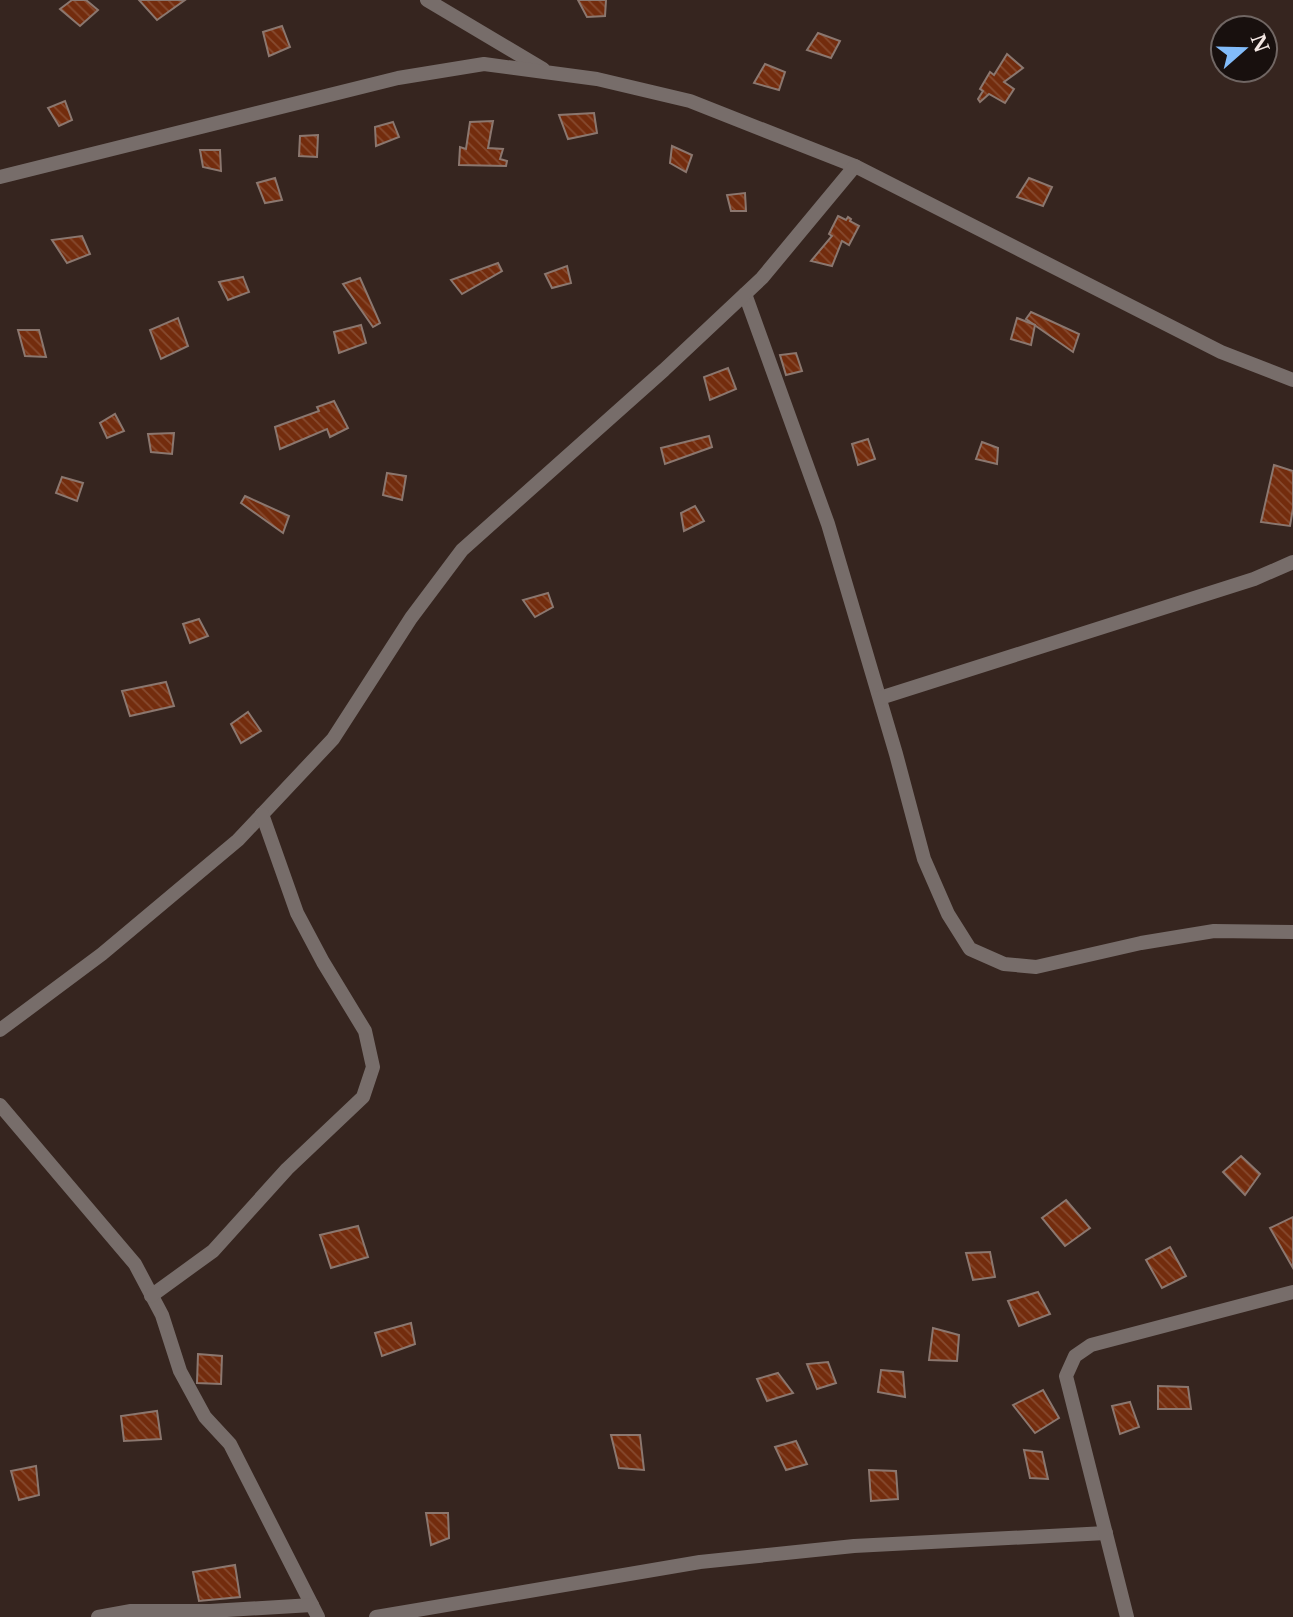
<svg xmlns="http://www.w3.org/2000/svg" width="1293" height="1617" viewBox="0 0 1293 1617" font-family="'Libre Baskerville',serif">
	<style>
		.building { fill: url(#building-back-hatch); stroke: #8b776f; stroke-width: 2 }
		.lines { fill: none; stroke-linecap: round; stroke-linejoin: round }
		.street { stroke: #776d6a; stroke-width: 14 }
	</style>
	<defs>
		<pattern id="building-back-hatch" width="6" height="6" patternUnits="userSpaceOnUse" patternTransform="scale(1.75)"><rect width="6" height="6" fill="#732c0d"/><path d="M-1 5l2 2M0 0l6 6M5-1l2 2" fill="none" stroke="#874b30"/></pattern>
	</defs>
	<rect width="100%" height="100%" fill="#36251f"/>
	<g class="building">
		<path d="M 72,0 L 86,0 L 98,10 L 80,26 L 60,9 Z"/>
		<path d="M 139,0 L 185,0 L 157,20 Z"/>
		<path d="M 578,0 L 606,0 L 605,16 L 587,17 Z"/>
		<path d="M 282,26 L 290,47 L 269,56 L 263,32 Z"/>
		<path d="M 818,33 L 840,41 L 831,58 L 807,50 Z"/>
		<path d="M 1007,54 L 1023,68 L 1004,82 L 1014,89 L 1005,103 L 989,94 L 980,102 L 978,99 L 983,91 L 980,89 L 990,72 L 994,75 Z"/>
		<path d="M 765,64 L 785,72 L 779,90 L 754,83 Z"/>
		<path d="M 65,101 L 72,120 L 59,126 L 48,108 Z"/>
		<path d="M 594,113 L 597,133 L 568,139 L 559,115 Z"/>
		<path d="M 493,121 L 488,148 L 503,149 L 500,159 L 507,161 L 506,166 L 459,165 L 460,147 L 466,149 L 470,122 Z"/>
		<path d="M 393,122 L 399,137 L 376,146 L 375,127 Z"/>
		<path d="M 318,135 L 317,157 L 299,156 L 300,136 Z"/>
		<path d="M 672,146 L 692,155 L 686,172 L 670,163 Z"/>
		<path d="M 200,150 L 220,150 L 221,171 L 203,167 Z"/>
		<path d="M 275,178 L 282,200 L 265,203 L 257,183 Z"/>
		<path d="M 1029,178 L 1052,187 L 1043,206 L 1017,197 Z"/>
		<path d="M 745,193 L 746,211 L 731,211 L 727,195 Z"/>
		<path d="M 838,216 L 846,220 L 848,217 L 851,219 L 850,221 L 859,226 L 849,245 L 842,241 L 832,266 L 811,261 L 832,236 L 829,234 Z"/>
		<path d="M 82,236 L 90,254 L 67,263 L 52,240 Z"/>
		<path d="M 498,263 L 502,271 L 462,294 L 451,280 Z"/>
		<path d="M 567,266 L 571,283 L 552,288 L 545,274 Z"/>
		<path d="M 243,277 L 249,292 L 228,300 L 219,282 Z"/>
		<path d="M 360,278 L 380,323 L 373,327 L 343,284 Z"/>
		<path d="M 1031,312 L 1079,334 L 1073,352 L 1026,319 Z"/>
		<path d="M 178,318 L 188,346 L 161,359 L 150,330 Z"/>
		<path d="M 1017,318 L 1035,325 L 1031,345 L 1011,339 Z"/>
		<path d="M 361,325 L 366,343 L 339,353 L 334,332 Z"/>
		<path d="M 18,330 L 39,330 L 46,357 L 25,356 Z"/>
		<path d="M 796,353 L 802,371 L 786,375 L 780,355 Z"/>
		<path d="M 728,368 L 736,389 L 710,400 L 704,377 Z"/>
		<path d="M 334,401 L 348,428 L 330,437 L 327,429 L 280,449 L 275,427 L 319,411 L 317,407 Z"/>
		<path d="M 115,414 L 124,431 L 107,438 L 100,423 Z"/>
		<path d="M 174,433 L 172,454 L 151,452 L 148,434 Z"/>
		<path d="M 709,436 L 712,447 L 665,464 L 661,448 Z"/>
		<path d="M 868,439 L 875,459 L 858,465 L 852,444 Z"/>
		<path d="M 982,442 L 998,448 L 997,464 L 976,459 Z"/>
		<path d="M 1274,465 L 1293,471 L 1293,508 L 1290,526 L 1261,522 Z"/>
		<path d="M 387,473 L 406,476 L 402,500 L 383,495 Z"/>
		<path d="M 62,477 L 83,483 L 77,501 L 56,493 Z"/>
		<path d="M 245,496 L 289,516 L 283,533 L 241,503 Z"/>
		<path d="M 695,506 L 704,521 L 684,531 L 681,513 Z"/>
		<path d="M 548,593 L 553,607 L 535,617 L 523,600 Z"/>
		<path d="M 199,619 L 208,636 L 190,643 L 183,624 Z"/>
		<path d="M 166,682 L 174,706 L 130,716 L 122,691 Z"/>
		<path d="M 248,712 L 261,731 L 241,743 L 231,724 Z"/>
		<path d="M 1241,1156 L 1260,1174 L 1245,1195 L 1223,1172 Z"/>
		<path d="M 1066,1200 L 1090,1228 L 1065,1246 L 1042,1218 Z"/>
		<path d="M 1293,1217 L 1293,1268 L 1270,1228 Z"/>
		<path d="M 358,1226 L 368,1257 L 331,1268 L 320,1235 Z"/>
		<path d="M 1170,1247 L 1186,1276 L 1162,1288 L 1146,1260 Z"/>
		<path d="M 990,1252 L 995,1277 L 973,1280 L 966,1253 Z"/>
		<path d="M 1038,1292 L 1050,1314 L 1019,1326 L 1008,1301 Z"/>
		<path d="M 411,1323 L 415,1344 L 382,1356 L 375,1333 Z"/>
		<path d="M 933,1328 L 959,1335 L 957,1361 L 929,1360 Z"/>
		<path d="M 198,1354 L 222,1356 L 221,1384 L 197,1383 Z"/>
		<path d="M 828,1362 L 836,1383 L 817,1389 L 807,1364 Z"/>
		<path d="M 881,1370 L 903,1372 L 905,1397 L 878,1392 Z"/>
		<path d="M 778,1373 L 793,1393 L 767,1401 L 757,1379 Z"/>
		<path d="M 1158,1386 L 1188,1387 L 1191,1409 L 1158,1409 Z"/>
		<path d="M 1043,1390 L 1059,1418 L 1035,1433 L 1013,1405 Z"/>
		<path d="M 1130,1402 L 1139,1427 L 1120,1434 L 1112,1406 Z"/>
		<path d="M 157,1411 L 161,1439 L 124,1441 L 121,1416 Z"/>
		<path d="M 611,1435 L 640,1435 L 644,1470 L 619,1468 Z"/>
		<path d="M 796,1441 L 807,1464 L 786,1470 L 775,1447 Z"/>
		<path d="M 1024,1450 L 1042,1452 L 1048,1479 L 1030,1478 Z"/>
		<path d="M 36,1466 L 39,1495 L 19,1500 L 11,1471 Z"/>
		<path d="M 869,1470 L 896,1471 L 898,1499 L 871,1501 Z"/>
		<path d="M 426,1513 L 448,1513 L 449,1538 L 431,1545 Z"/>
		<path d="M 235,1565 L 240,1597 L 199,1601 L 193,1572 Z"/>
	</g>
	<g class="lines">
		<g class="street">
			<path d="M 427,0 L 543,69"/>
			<path d="M 0,177 L 398,78 L 484,64 L 597,79 L 690,101 L 855,166 L 1221,352 L 1293,380"/>
			<path d="M 745,294 L 828,524 L 896,754 L 924,859 L 948,914 L 970,949 L 1004,964 L 1036,967 L 1141,943 L 1214,931 L 1293,932"/>
			<path d="M 880,698 L 1254,579 L 1293,562"/>
			<path d="M 0,1030 L 102,954 L 238,840 L 333,739 L 411,618 L 462,550 L 664,370 L 762,278 L 855,166"/>
			<path d="M 0,1105 L 135,1264 L 162,1315 L 180,1371 L 205,1417 L 230,1444 L 318,1617"/>
			<path d="M 151,1296 L 213,1251 L 287,1169 L 363,1097 L 373,1067 L 365,1031 L 323,962 L 297,913 L 262,814"/>
			<path d="M 98,1617 L 131,1611 L 210,1611 L 312,1605"/>
			<path d="M 376,1617 L 700,1562 L 854,1546 L 1106,1533"/>
			<path d="M 1127,1617 L 1066,1376 L 1075,1356 L 1091,1345 L 1293,1292"/>
		</g>
	</g>
	<g transform="translate(1244 49) rotate(70)"><circle r="33" fill="#18100e" stroke="#706663" stroke-width="2"/>
	<path d="M0-5L12 26L0 18L-12 26Z" fill="#82bcfa"/>
	<text y="-10" font-size="19" font-weight="bold" text-anchor="middle" fill="#f3e7e3">N</text>
	</g>
</svg>
